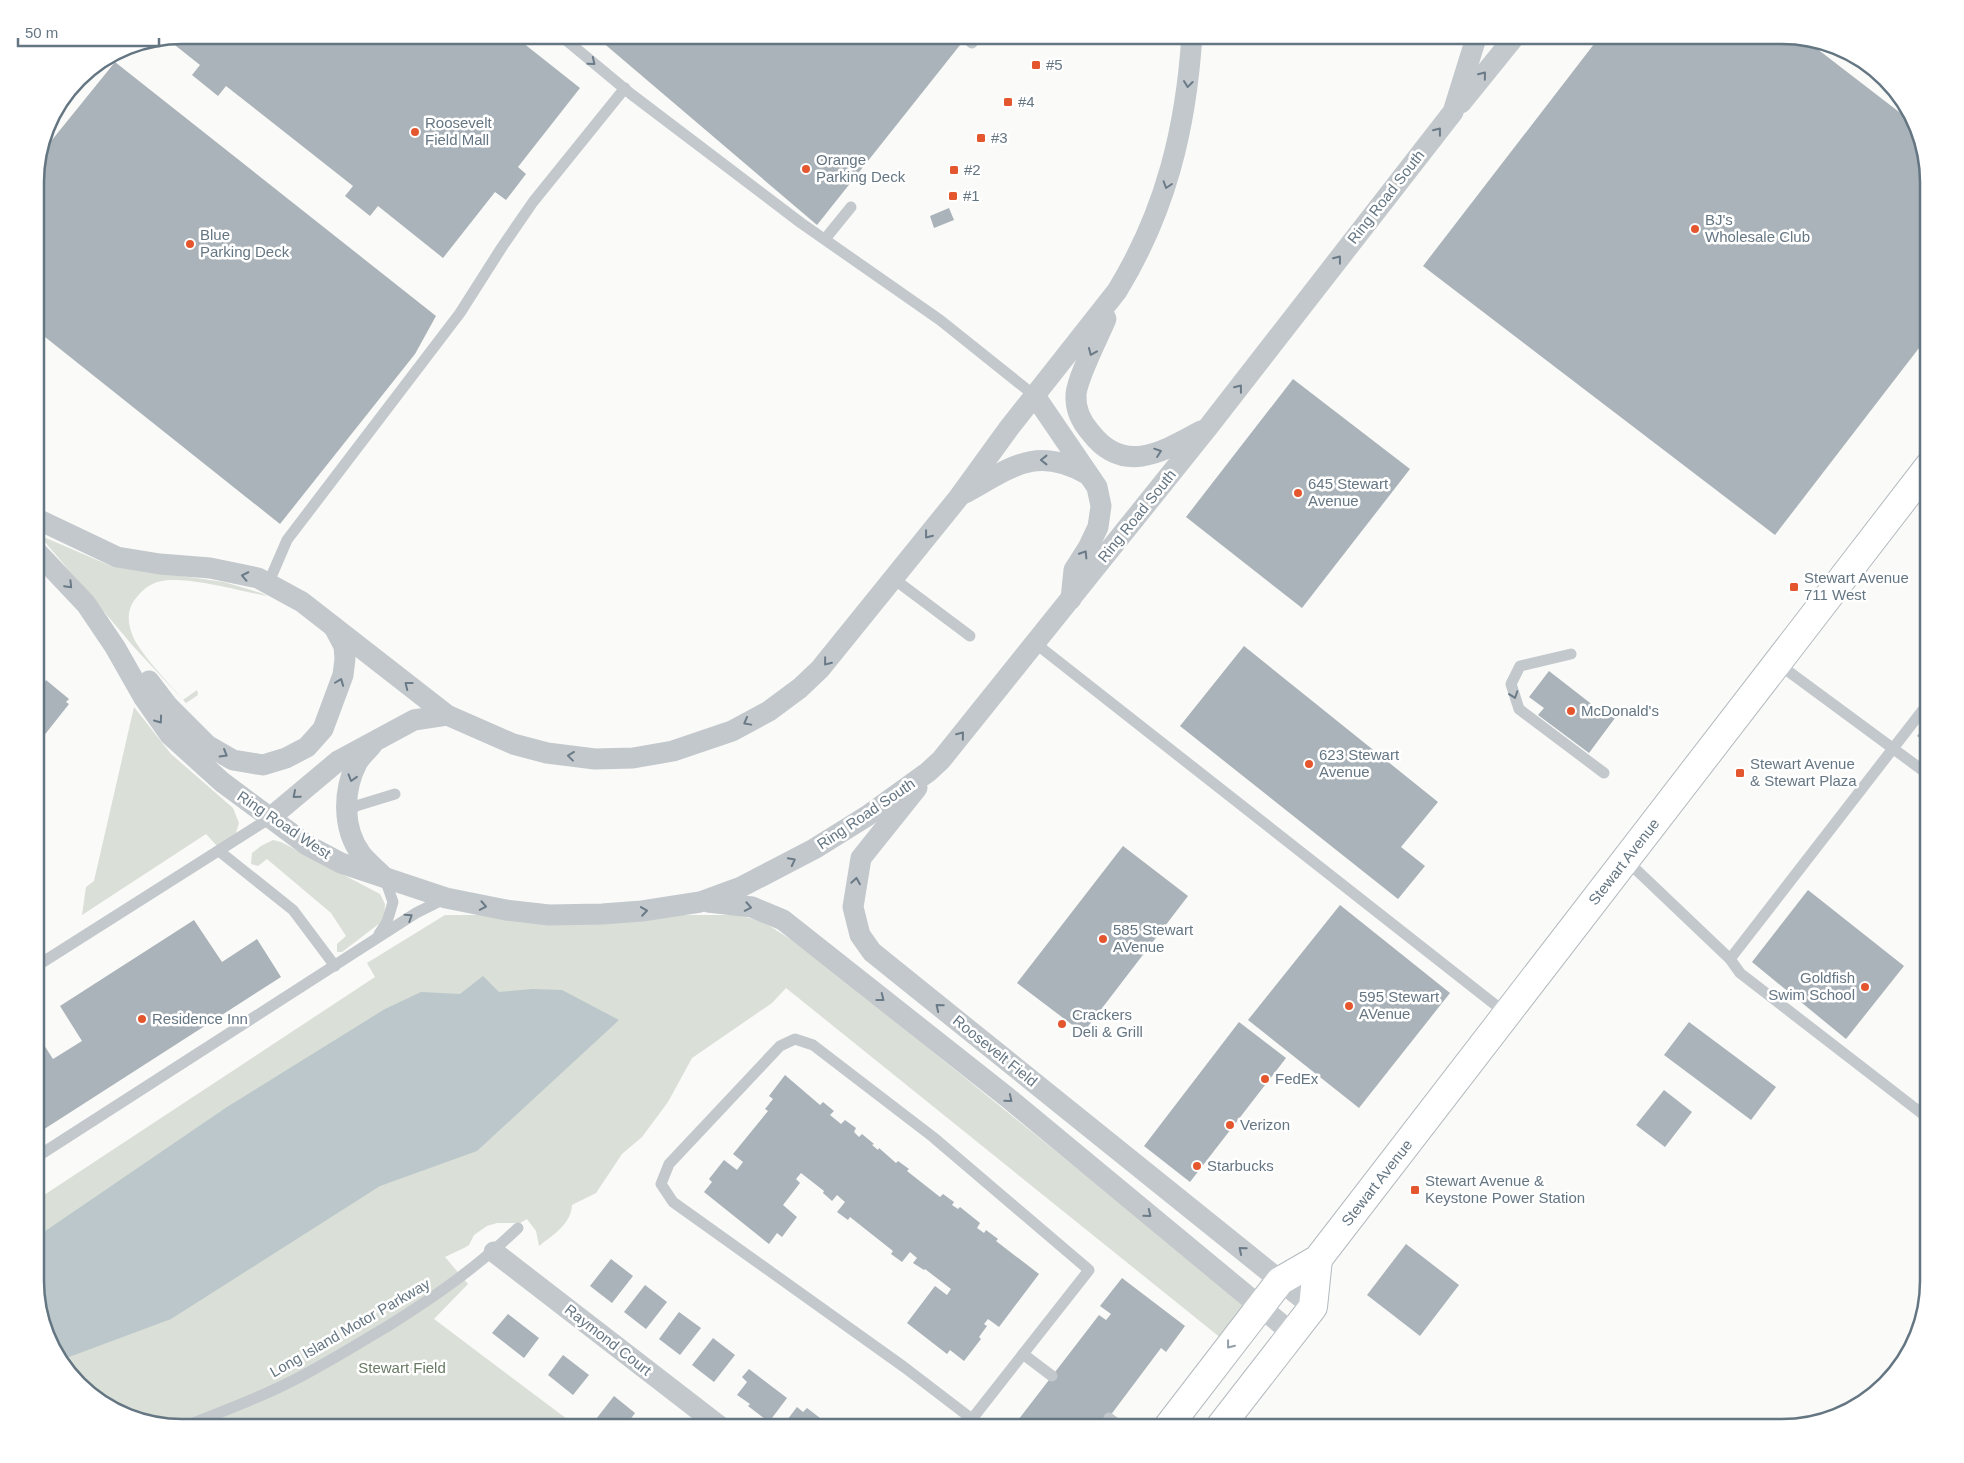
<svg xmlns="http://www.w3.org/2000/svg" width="1964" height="1463" viewBox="0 0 1964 1463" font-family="Arial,sans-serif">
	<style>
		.green { fill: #dadfd7 }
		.water { fill: #bbc7cb }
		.building { fill: #aab3b9 }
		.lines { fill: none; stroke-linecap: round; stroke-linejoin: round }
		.secondary-casing { stroke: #b3babf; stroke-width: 30 }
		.service { stroke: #c3c8cc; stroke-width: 11 }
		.minor { stroke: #c3c8cc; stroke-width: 21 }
		.secondary { stroke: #fff; stroke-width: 28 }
		.oneway { stroke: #6a7a87 }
		.oneway2 { stroke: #939fa8 }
		.poi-dot { fill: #e4572e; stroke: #fff; stroke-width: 2 }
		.labels { text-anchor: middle; stroke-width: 5; stroke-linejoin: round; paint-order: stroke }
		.poi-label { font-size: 15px; fill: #657683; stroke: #fff; text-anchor: start }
		.street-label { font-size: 15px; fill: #657683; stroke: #fff }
		.park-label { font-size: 15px; fill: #687a64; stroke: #fff }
		.rim { fill: none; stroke: #657683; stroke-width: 2.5 }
	</style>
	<rect width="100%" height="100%" fill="#fafaf8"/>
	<g class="green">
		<path d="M 39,535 L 111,566 L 224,582 L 261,593 L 267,596 C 240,591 182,574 157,582 C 146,586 138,594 132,604 C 126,616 129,629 135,641 C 148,662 167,681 183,700 L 197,690 L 198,695 L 186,703 L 133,646 Z"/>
		<path d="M 134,707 L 171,754 L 233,808 L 239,823 L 235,836 L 218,847 L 206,834 L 82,915 L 86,887 L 94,881 Z"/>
		<path d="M 273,840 L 281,842 L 380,894 L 385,904 L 384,920 L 342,952 L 337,952 L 337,944 L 346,936 L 331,913 L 267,859 L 258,866 L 251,864 L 252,853 L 261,846 Z"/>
		<path d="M 445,915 L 737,915 L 762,921 L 807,950 L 1252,1310 L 1227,1343 L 786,988 L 772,1003 L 692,1058 L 668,1102 L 642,1137 L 622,1154 L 596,1193 L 572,1205 C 571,1224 553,1235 539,1246 L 536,1231 L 527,1219 L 520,1223 L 497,1223 L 487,1226 L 474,1235 L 469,1245 L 464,1248 L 445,1257 L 468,1284 L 434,1319 L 579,1428 L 181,1428 L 134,1420 L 92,1398 L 50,1347 L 35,1291 L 35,1201 L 375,977 L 367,963 Z"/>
	</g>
	<path class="water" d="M 483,976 L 499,992 L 532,989 L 562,990 L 619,1020 L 477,1151 L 380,1186 L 171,1319 L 61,1360 C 34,1327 35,1279 35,1238 L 227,1107 L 385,1009 L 421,992 L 460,994 Z"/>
	<g class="building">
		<path d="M 181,35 L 513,35 L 580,88 L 518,167 L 526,174 L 506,200 L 495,192 L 443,258 L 378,206 L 370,216 L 345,196 L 353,186 L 226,86 L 218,96 L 192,75 L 200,65 L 166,38 Z"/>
		<path d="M 594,35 L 968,35 L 817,225 Z"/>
		<path d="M 1601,35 L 1783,35 L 1803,38 L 1916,125 L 1929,181 L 1929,335 L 1775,535 L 1423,266 Z"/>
		<path d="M 115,62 L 436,316 L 415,354 L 280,524 L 35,329 L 35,172 L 39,156 Z"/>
		<path d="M 949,208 L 954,220 L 934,228 L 930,216 Z"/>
		<path d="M 1293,379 L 1410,469 L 1302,608 L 1186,517 Z"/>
		<path d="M 1244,646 L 1438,802 L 1401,847 L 1425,866 L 1398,899 L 1180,726 Z"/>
		<path d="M 1549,671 L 1603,713 L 1605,710 L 1615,718 L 1589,753 L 1538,715 L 1544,708 L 1529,697 Z"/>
		<path d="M 35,675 L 45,682 L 46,680 L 69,699 L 66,702 L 69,704 L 35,747 Z"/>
		<path d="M 1929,720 L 1929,746 L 1917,736 Z"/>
		<path d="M 1123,846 L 1188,896 L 1083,1033 L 1017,983 Z"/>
		<path d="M 1808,890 L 1904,966 L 1846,1039 L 1752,962 Z"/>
		<path d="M 1340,905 L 1450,993 L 1359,1108 L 1248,1020 Z"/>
		<path d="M 194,920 L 222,962 L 257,939 L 281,977 L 35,1135 L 35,1031 L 53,1059 L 82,1041 L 60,1006 Z"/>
		<path d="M 1239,1022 L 1286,1058 L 1190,1182 L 1144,1146 Z"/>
		<path d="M 1689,1022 L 1776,1087 L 1751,1120 L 1664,1055 Z"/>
		<path d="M 785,1075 L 820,1105 L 823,1102 L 834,1111 L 830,1115 L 841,1124 L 845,1120 L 856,1128 L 854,1132 L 859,1137 L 862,1134 L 874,1144 L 872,1145 L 878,1150 L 879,1148 L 896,1163 L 898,1161 L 909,1169 L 907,1171 L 940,1197 L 943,1194 L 954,1202 L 952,1205 L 958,1209 L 960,1207 L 980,1223 L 977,1228 L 984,1233 L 986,1230 L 998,1239 L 996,1241 L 1039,1274 L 999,1327 L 988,1319 L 984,1324 L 987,1326 L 979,1337 L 981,1339 L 964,1361 L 950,1350 L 947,1354 L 907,1323 L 935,1286 L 947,1295 L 951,1289 L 925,1269 L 924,1270 L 913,1263 L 917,1258 L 910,1252 L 902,1262 L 891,1254 L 893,1251 L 850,1217 L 848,1220 L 837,1212 L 845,1202 L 837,1195 L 832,1201 L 823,1193 L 824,1191 L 801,1173 L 796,1179 L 800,1183 L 783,1205 L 797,1217 L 782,1237 L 777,1233 L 769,1244 L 704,1192 L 712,1182 L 709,1179 L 724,1160 L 737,1170 L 743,1162 L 733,1154 L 768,1111 L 765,1109 L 773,1099 L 769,1096 Z"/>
		<path d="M 1664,1090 L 1692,1112 L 1665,1147 L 1636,1125 Z"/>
		<path d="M 1406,1244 L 1459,1285 L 1420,1336 L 1367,1295 Z"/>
		<path d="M 611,1259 L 633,1276 L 612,1303 L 590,1286 Z"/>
		<path d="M 1122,1278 L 1185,1326 L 1166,1352 L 1161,1348 L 1101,1428 L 1012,1428 L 1099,1315 L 1106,1320 L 1111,1314 L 1100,1306 Z"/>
		<path d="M 645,1285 L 667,1302 L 646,1329 L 624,1312 Z"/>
		<path d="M 679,1312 L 701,1328 L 680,1355 L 659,1339 Z"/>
		<path d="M 508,1314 L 539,1338 L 524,1358 L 492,1333 Z"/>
		<path d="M 713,1338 L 735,1355 L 714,1382 L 692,1365 Z"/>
		<path d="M 563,1355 L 589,1375 L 573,1395 L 548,1375 Z"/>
		<path d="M 749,1369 L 787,1398 L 769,1422 L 748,1406 L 750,1404 L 737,1395 L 747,1382 L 742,1377 Z"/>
		<path d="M 614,1396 L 635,1413 L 624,1428 L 599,1428 L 593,1423 Z"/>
		<path d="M 797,1407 L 803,1412 L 807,1408 L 833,1428 L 781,1428 Z"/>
	</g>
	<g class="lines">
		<defs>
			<g id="secondary">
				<path d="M 1167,1428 L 1280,1281 L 1318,1259 L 1929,466"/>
				<path d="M 1219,1428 L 1313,1307 L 1318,1259"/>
			</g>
		</defs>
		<use href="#secondary" class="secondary-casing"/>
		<g class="service">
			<path d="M 560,35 L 631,94 L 801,223 L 940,320 L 1035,396"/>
			<path d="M 966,38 L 972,43"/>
			<path d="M 825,239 L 851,207"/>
			<path d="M 894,579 L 970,636"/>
			<path d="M 268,584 L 287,540 L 460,313 L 502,247 L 533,202 L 625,88"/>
			<path d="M 1035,643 L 1507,1014"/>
			<path d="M 1571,654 L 1520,666 L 1511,684 L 1519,709 L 1604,773"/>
			<path d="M 1777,663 L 1929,775"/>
			<path d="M 347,814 L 356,806 L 395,794"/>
			<path d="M 219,851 L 293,910 L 335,966"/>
			<path d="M 1626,860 L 1730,959 L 1740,973 L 1929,1119"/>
			<path d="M 379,934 L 387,922 L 393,902 L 385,879"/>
			<path d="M 1730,959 L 1929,702"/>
			<path d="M 35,967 L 270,818"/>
			<path d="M 795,1039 L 813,1045 L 933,1137 L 1089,1270 L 972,1419 L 904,1367 L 673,1202 L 661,1184 L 669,1164 L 780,1046 Z"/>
			<path d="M 35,1158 L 416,913 L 446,898"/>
			<path d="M 1023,1354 L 1052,1376"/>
			<path d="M 1109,1418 L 1122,1428"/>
			<path d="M 180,1428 C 216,1414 252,1401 286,1384 C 321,1367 354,1346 388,1326 C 436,1296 477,1267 518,1228"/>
		</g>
		<g class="minor">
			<path d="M 1461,103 L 1516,35"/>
			<path d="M 1106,319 C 1098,338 1078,376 1076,394 C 1075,409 1082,423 1091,433 C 1124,476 1164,451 1201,431"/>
			<path d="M 1035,396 L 1097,487 L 1101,506 L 1098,527 L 1088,548 L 1074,570 L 1071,599"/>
			<path d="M 965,493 C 1011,468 1035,445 1087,474"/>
			<path d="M 35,518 L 117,557 L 160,564 L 210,568 L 258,578 L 302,602 L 447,715 L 513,744 L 547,753 L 595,759 L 633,758 L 673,751 L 732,731 L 769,711 L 800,688 L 820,669 L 959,497 L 1009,428 L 1117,291 C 1166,211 1186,128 1192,35"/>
			<path d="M 35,550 L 86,604 L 115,647 L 144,698 L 170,735 L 222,782 L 307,845 L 341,863 L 446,898 L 506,910 L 549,915 L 602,914 L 642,911 L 700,902 L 741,887 L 814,849 L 867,816 L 928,772 L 941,760 L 1209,426 L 1453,112 L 1477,35"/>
			<path d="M 149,681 L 168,706 L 207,745 L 233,760 L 263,765 L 286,758 L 307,747 L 323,729 L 343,675 L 345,659 L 344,646 L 334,627"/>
			<path d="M 372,745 C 367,751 360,757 357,763 C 343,790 342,828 361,854 C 367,862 376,869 383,876"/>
			<path d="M 917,788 L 861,858 L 853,907 L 860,935 L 872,952 L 1313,1307"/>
			<path d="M 270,818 L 338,761 L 414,720 L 447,715"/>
			<path d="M 708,902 L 752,907 L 783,920 L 1007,1097 L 1292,1333"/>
			<path d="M 494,1252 L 722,1428"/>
		</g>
		<use href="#secondary" class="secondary"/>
	</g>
	<defs><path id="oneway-chevron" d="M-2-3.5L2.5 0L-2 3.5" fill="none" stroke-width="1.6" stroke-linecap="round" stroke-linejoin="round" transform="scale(1.25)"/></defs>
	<g class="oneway">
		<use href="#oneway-chevron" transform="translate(592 62) rotate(39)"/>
		<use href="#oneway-chevron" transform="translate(1483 75) rotate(-51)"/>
		<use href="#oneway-chevron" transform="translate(1188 84) rotate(97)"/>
		<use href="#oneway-chevron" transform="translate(1438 131) rotate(-52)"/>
		<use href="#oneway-chevron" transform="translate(1167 185) rotate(108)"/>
		<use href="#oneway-chevron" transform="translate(1338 259) rotate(-52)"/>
		<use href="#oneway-chevron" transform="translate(1092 352) rotate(113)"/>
		<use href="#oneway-chevron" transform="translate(1239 388) rotate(-52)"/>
		<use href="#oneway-chevron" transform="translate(1158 452) rotate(-19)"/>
		<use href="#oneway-chevron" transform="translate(1044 460) rotate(-180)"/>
		<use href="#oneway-chevron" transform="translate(928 535) rotate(128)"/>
		<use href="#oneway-chevron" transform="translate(1084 554) rotate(-58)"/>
		<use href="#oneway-chevron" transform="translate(245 576) rotate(-168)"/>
		<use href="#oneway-chevron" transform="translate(69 585) rotate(46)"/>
		<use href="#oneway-chevron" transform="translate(827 662) rotate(129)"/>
		<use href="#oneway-chevron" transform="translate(340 682) rotate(-69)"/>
		<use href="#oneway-chevron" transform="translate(408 685) rotate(-142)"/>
		<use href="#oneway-chevron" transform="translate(1514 695) rotate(71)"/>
		<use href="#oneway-chevron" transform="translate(159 720) rotate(54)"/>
		<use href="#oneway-chevron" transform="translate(747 722) rotate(151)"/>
		<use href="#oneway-chevron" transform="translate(961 735) rotate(-51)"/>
		<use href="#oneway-chevron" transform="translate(224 754) rotate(30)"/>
		<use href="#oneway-chevron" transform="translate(571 756) rotate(-173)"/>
		<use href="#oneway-chevron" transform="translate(352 778) rotate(107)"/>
		<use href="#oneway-chevron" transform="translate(296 795) rotate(139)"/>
		<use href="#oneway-chevron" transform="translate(792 861) rotate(-27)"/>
		<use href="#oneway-chevron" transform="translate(856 881) rotate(-81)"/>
		<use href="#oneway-chevron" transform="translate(483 906) rotate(11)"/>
		<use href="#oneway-chevron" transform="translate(748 907) rotate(11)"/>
		<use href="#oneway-chevron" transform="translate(644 911) rotate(-8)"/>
		<use href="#oneway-chevron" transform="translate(409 917) rotate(-33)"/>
		<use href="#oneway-chevron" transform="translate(881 998) rotate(38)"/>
		<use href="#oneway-chevron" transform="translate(939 1007) rotate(-141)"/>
		<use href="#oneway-chevron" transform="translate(1009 1099) rotate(39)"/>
		<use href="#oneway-chevron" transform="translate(1148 1214) rotate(39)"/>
		<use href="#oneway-chevron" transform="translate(1242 1250) rotate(-140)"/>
	</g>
	<use class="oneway2" href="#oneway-chevron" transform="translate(1230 1345) rotate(128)"/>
	<g class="poi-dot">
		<rect x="1031" y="60" width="10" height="10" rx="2.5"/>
		<rect x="1003" y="97" width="10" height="10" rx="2.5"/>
		<circle cx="415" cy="132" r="5"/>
		<rect x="976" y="133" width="10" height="10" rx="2.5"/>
		<circle cx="806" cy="169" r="5"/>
		<rect x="949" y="165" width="10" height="10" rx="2.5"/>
		<rect x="948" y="191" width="10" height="10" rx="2.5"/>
		<circle cx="1695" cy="229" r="5"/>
		<circle cx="190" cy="244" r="5"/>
		<circle cx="1298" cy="493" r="5"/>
		<rect x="1789" y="582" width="10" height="10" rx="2.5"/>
		<circle cx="1571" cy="711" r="5"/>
		<circle cx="1309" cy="764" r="5"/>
		<rect x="1735" y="768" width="10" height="10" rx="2.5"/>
		<circle cx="1103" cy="939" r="5"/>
		<circle cx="1865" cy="987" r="5"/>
		<circle cx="1349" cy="1006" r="5"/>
		<circle cx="142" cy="1019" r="5"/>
		<circle cx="1062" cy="1024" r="5"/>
		<circle cx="1265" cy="1079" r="5"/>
		<circle cx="1230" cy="1125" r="5"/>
		<circle cx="1197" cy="1166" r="5"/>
		<rect x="1410" y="1185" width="10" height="10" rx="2.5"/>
	</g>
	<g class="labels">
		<g class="poi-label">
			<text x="1046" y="70">#5</text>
			<text x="1018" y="107">#4</text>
			<text x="425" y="128">Roosevelt<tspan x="425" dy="17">Field Mall</tspan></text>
			<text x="991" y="143">#3</text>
			<text x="816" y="165">Orange<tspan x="816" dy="17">Parking Deck</tspan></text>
			<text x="964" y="175">#2</text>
			<text x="963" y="201">#1</text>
			<text x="1705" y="225">BJ's<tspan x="1705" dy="17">Wholesale Club</tspan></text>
			<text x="200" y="240">Blue<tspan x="200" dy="17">Parking Deck</tspan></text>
			<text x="1308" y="489">645 Stewart<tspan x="1308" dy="17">Avenue</tspan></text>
			<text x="1804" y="583">Stewart Avenue<tspan x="1804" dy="17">711 West</tspan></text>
			<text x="1581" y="716">McDonald's</text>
			<text x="1319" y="760">623 Stewart<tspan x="1319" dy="17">Avenue</tspan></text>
			<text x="1750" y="769">Stewart Avenue<tspan x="1750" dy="17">&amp; Stewart Plaza</tspan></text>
			<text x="1113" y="935">585 Stewart<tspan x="1113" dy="17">AVenue</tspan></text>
			<text x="1855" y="983" text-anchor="end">Goldfish<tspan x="1855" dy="17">Swim School</tspan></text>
			<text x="1359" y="1002">595 Stewart<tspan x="1359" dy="17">AVenue</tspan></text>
			<text x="1072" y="1020">Crackers<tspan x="1072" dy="17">Deli &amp; Grill</tspan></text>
			<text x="152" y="1024">Residence Inn</text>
			<text x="1275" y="1084">FedEx</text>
			<text x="1240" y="1130">Verizon</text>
			<text x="1207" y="1171">Starbucks</text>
			<text x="1425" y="1186">Stewart Avenue &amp;<tspan x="1425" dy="17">Keystone Power Station</tspan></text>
		</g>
		<g class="street-label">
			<text transform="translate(1386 197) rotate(-52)" y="5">Ring Road South</text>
			<text transform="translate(1137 516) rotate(-51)" y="5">Ring Road South</text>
			<text transform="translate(866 814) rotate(-34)" y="5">Ring Road South</text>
			<text transform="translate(284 825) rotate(34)" y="5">Ring Road West</text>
			<text transform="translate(1624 862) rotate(-52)" y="5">Stewart Avenue</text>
			<text transform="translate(995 1051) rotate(39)" y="5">Roosevelt Field</text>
			<text transform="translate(1377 1183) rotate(-52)" y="5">Stewart Avenue</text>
			<text transform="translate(350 1328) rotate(-30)" y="5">Long Island Motor Parkway</text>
			<text transform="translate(608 1340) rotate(38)" y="5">Raymond Court</text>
		</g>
		<g class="park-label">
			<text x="402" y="1373">Stewart Field</text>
		</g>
	</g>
	<path d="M0 0H1964V1463H0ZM182 44H1782A138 138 0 0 1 1920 182V1281A138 138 0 0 1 1782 1419H182A138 138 0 0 1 44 1281V182A138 138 0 0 1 182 44Z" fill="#fff" fill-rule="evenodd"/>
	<path class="rim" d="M182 44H1782A138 138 0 0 1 1920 182V1281A138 138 0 0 1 1782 1419H182A138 138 0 0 1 44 1281V182A138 138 0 0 1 182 44Z"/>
	<path d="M18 38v8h141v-8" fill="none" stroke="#657683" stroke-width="2.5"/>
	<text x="25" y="38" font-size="15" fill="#657683" stroke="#ffffff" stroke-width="4" paint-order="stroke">50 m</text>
</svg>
